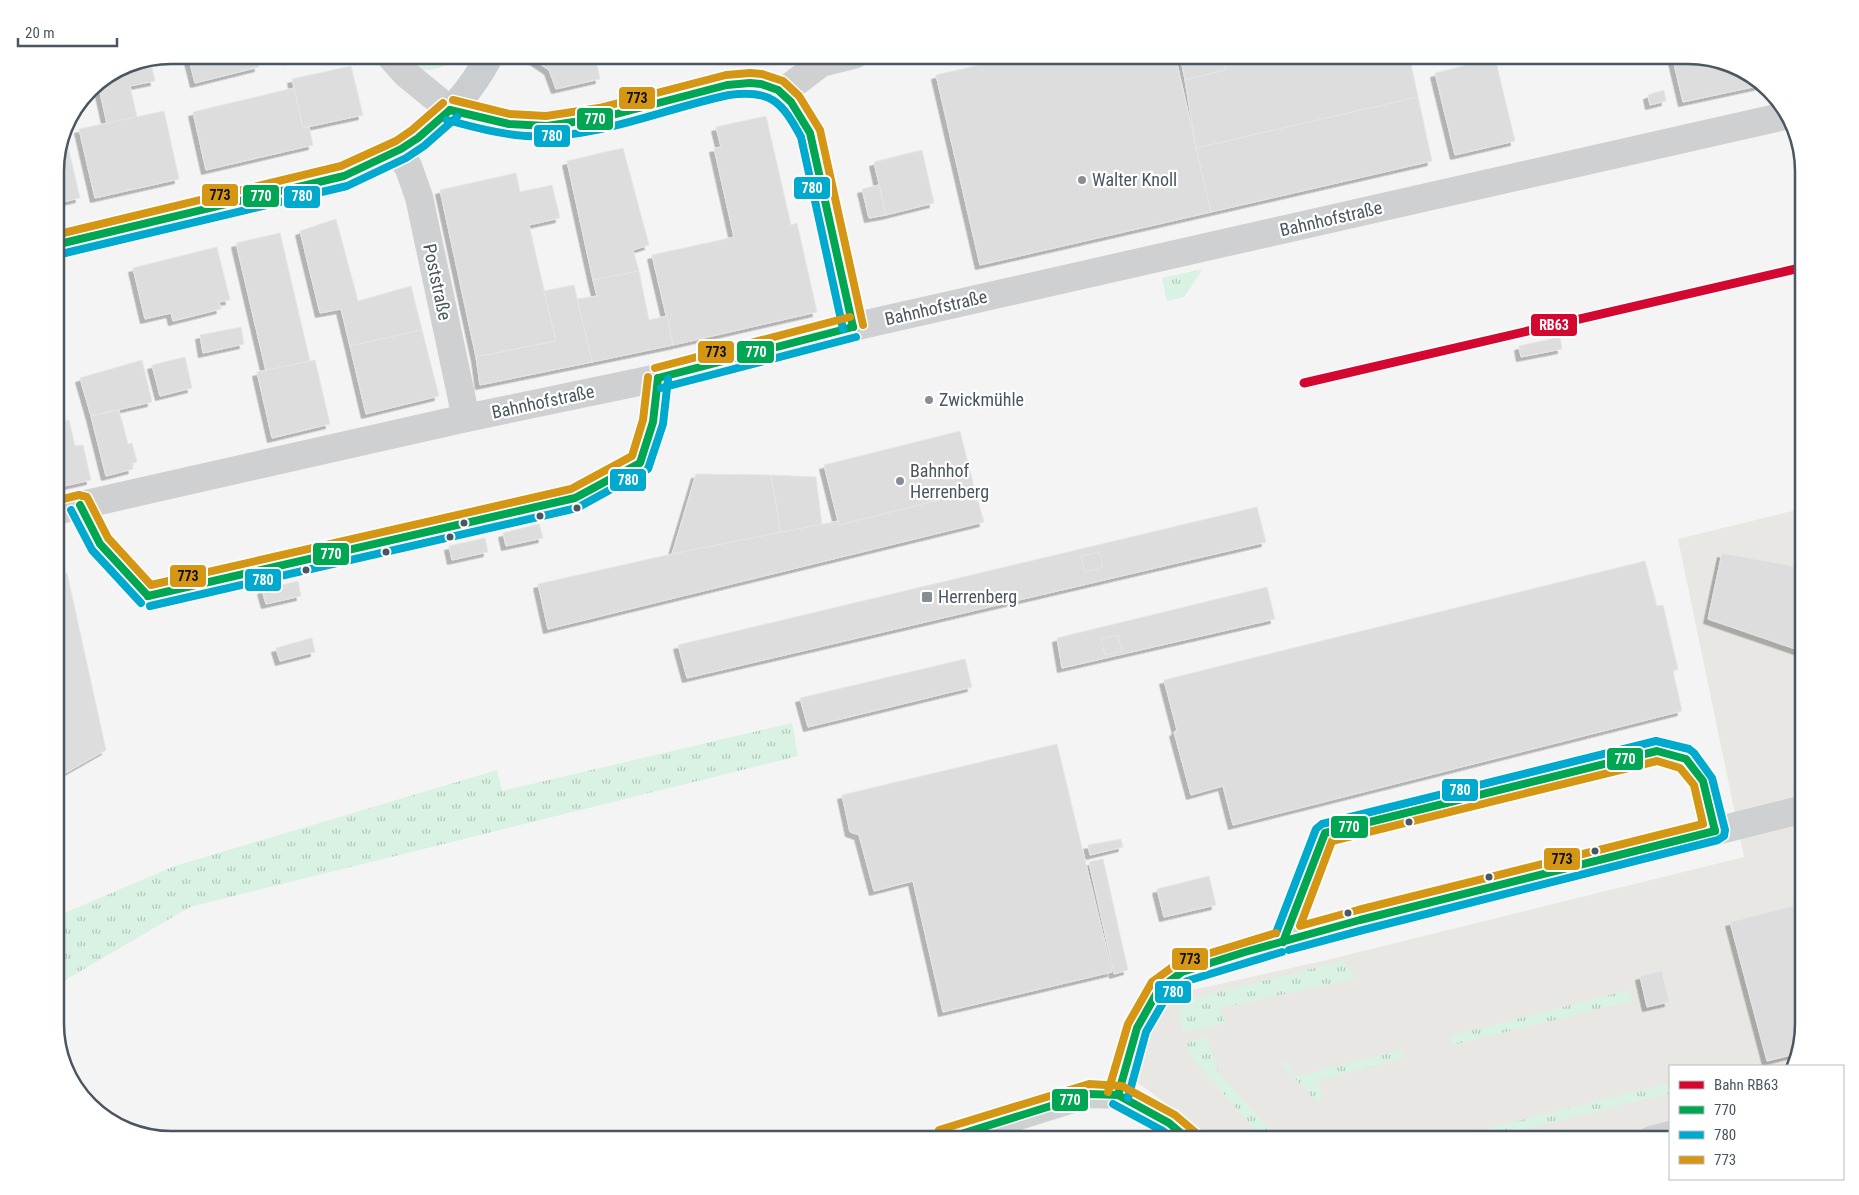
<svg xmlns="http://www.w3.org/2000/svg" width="1859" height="1195" viewBox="0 0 1859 1195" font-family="'Roboto Condensed',sans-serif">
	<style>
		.commercial { fill: #e8e7e3 }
		.grass { fill: url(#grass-tufts) }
		.building { fill: #ddddde; stroke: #e5e6e7; filter: url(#shadow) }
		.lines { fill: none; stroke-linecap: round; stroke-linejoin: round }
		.minor { stroke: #ced0d2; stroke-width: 28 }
		.major { stroke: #caced1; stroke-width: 28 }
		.bus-1-casing { stroke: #fff; stroke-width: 11 }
		.bus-2-casing { stroke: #fff; stroke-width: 11 }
		.bus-3-casing { stroke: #fff; stroke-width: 11 }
		.bus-1 { stroke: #00a651; stroke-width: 8 }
		.bus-2 { stroke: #00a9ce; stroke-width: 8 }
		.bus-3 { stroke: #d49613; stroke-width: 8 }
		.rail-1-casing { stroke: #fff; stroke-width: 12 }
		.rail-1 { stroke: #d30730; stroke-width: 9 }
		.poi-dot { fill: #868d94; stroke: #fff; stroke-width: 2 }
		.bus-dot { fill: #4a5661; stroke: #fff; stroke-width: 2 }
		.labels { text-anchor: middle; stroke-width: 4.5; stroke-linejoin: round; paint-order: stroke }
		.poi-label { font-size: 18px; fill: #4a5661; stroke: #fff; text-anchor: start }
		.street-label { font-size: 18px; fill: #4a5661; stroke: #fff }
		.rim { fill: none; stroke: #4a5661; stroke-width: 2.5 }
		.line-badge { stroke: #fff; stroke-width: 2 }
		.badge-label { font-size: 14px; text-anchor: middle; font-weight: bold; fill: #fff }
		.pale-badge-label { font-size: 14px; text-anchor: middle; font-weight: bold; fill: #111 }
	</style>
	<defs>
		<pattern id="grass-tufts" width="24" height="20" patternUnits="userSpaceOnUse" patternTransform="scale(1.25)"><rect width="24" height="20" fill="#d9f2e3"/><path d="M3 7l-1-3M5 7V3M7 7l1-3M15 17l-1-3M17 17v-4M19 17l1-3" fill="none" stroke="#b2c7bb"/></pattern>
		<filter id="shadow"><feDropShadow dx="-4.5" dy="4.5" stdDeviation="0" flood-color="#0004"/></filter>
	</defs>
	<rect width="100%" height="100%" fill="#f4f4f4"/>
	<path class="commercial" d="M 1804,508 L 1804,1025 L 1791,1066 L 1670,1066 L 1670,1140 L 1215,1140 L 1137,1082 L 1150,1030 L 1166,996 L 1327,960 L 1744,857 L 1678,539 Z"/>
	<g class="grass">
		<path d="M 416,55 L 457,55 C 451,64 431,73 420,69 C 417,67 414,63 411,61 Z"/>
		<path d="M 1203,269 L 1184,297 L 1167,301 L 1162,278 Z"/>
		<path d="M 792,723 L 798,756 L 190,907 L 55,986 L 55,917 L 175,866 L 497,770 L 502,791 Z"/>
		<path d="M 1343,961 L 1356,979 L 1220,1008 L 1225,1024 L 1183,1032 L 1179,1015 L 1183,1001 Z"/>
		<path d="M 1629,990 L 1632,1001 L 1453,1045 L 1450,1036 Z"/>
		<path d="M 1206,1037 L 1219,1073 L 1279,1140 L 1264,1140 L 1190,1055 L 1187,1043 Z"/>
		<path d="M 1402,1050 L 1404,1058 L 1320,1080 L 1321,1096 L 1319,1101 L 1316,1102 L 1282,1064 L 1283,1062 L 1288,1062 L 1291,1072 L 1295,1077 Z"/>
		<path d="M 1670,1083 L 1670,1093 L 1481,1140 L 1466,1140 L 1462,1135 Z"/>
	</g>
	<g class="building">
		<path d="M 188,55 L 256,55 L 259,67 L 195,83 Z"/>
		<path d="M 286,55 L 320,55 L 287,60 Z"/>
		<path d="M 532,55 L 595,55 L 600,79 L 556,89 L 549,70 L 531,58 Z"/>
		<path d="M 1023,55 L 1175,55 L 1211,212 L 980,265 L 936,75 Z"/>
		<path d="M 1180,55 L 1243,55 L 1223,59 L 1226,70 L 1185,80 Z"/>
		<path d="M 1243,55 L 1409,55 L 1418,97 L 1196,148 L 1185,80 L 1226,70 L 1223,59 Z"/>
		<path d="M 1672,55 L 1688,55 L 1752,74 L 1762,85 L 1683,102 Z"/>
		<path d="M 1495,58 L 1515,141 L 1455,155 L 1435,73 Z"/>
		<path d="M 150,59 L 155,81 L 130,86 L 137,117 L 107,124 L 100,92 L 84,96 L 89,89 L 127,64 Z"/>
		<path d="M 351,66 L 363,115 L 303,128 L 292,79 Z"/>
		<path d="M 294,88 L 303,128 L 309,127 L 313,145 L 206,170 L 193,112 Z"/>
		<path d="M 1664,90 L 1666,101 L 1650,105 L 1648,95 Z"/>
		<path d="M 1418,97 L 1432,161 L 1211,212 L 1196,148 Z"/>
		<path d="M 164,111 L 179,179 L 95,198 L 79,129 Z"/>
		<path d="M 766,116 L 791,225 L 797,223 L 817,312 L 673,345 L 652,255 L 734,237 L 714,148 L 721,147 L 716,127 Z"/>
		<path d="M 64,130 L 80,198 L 58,203 L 55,193 L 55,163 Z"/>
		<path d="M 623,148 L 649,245 L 633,250 L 639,271 L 593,280 L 567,161 Z"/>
		<path d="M 922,150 L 934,203 L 886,215 L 874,162 Z"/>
		<path d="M 516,173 L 520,192 L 552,185 L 560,218 L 529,225 L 556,341 L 476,357 L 440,190 Z"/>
		<path d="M 879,185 L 886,215 L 869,218 L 862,189 Z"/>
		<path d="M 336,219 L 358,301 L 411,286 L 422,330 L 350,346 L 341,309 L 320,313 L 300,231 Z"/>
		<path d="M 280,233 L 310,361 L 266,371 L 236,243 Z"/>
		<path d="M 217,247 L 230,300 L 219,302 L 221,309 L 173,321 L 171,313 L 145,319 L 133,268 Z"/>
		<path d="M 639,271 L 649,320 L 667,316 L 673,345 L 592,362 L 577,299 L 597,296 L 593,280 Z"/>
		<path d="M 574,285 L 592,362 L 480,385 L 476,357 L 556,341 L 544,291 Z"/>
		<path d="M 241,327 L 244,344 L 203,353 L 200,335 Z"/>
		<path d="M 422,330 L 439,396 L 366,414 L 350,346 Z"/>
		<path d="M 1560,337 L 1562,349 L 1521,357 L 1519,346 Z"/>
		<path d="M 185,357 L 192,388 L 160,396 L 152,365 Z"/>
		<path d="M 142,360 L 152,402 L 91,416 L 80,378 Z"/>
		<path d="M 315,360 L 330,424 L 272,438 L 257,372 Z"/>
		<path d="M 119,410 L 128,444 L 132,443 L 137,462 L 131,464 L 133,469 L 106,476 L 91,416 Z"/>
		<path d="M 69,420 L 75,446 L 83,445 L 91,480 L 55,488 L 55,424 Z"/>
		<path d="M 960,431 L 975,491 L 839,525 L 824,465 Z"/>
		<path d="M 696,474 L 771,475 L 781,533 L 672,554 Z"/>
		<path d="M 771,475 L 816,477 L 822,525 L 781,533 Z"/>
		<path d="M 975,491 L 984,522 L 548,629 L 538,584 L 672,554 L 838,521 L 839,525 Z"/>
		<path d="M 1257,507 L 1266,542 L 687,678 L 678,645 Z"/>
		<path d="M 539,524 L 543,538 L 506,546 L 503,533 Z"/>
		<path d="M 485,538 L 488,552 L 452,560 L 449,546 Z"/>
		<path d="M 1099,552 L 1103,567 L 1085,572 L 1081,556 Z"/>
		<path d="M 1722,553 L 1804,568 L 1804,652 L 1708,619 Z"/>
		<path d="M 1645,561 L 1657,606 L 1663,605 L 1678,669 L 1673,671 L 1682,711 L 1233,825 L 1223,786 L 1191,795 L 1174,732 L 1177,730 L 1164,680 Z"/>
		<path d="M 67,573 L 106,750 L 55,779 L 55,575 Z"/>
		<path d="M 298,581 L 301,596 L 266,604 L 262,590 Z"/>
		<path d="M 1267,587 L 1275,619 L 1062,668 L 1057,638 Z"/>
		<path d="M 1118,635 L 1122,651 L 1105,655 L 1101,639 Z"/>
		<path d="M 312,638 L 315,652 L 280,661 L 276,648 Z"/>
		<path d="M 965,659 L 972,687 L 808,727 L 800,698 Z"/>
		<path d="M 1057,744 L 1112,972 L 943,1012 L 913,881 L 874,891 L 859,835 L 850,832 L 842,795 Z"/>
		<path d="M 1121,839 L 1123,847 L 1090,855 L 1088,845 Z"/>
		<path d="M 1103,859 L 1128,970 L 1114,974 L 1089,862 Z"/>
		<path d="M 1209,876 L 1216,905 L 1164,917 L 1157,889 Z"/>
		<path d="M 1804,903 L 1804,1025 L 1795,1054 L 1767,1061 L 1730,922 Z"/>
		<path d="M 1662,971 L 1669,1002 L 1647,1007 L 1640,976 Z"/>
	</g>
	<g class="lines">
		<g class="minor">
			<path d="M 389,55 L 406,74 L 450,110 L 505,123 L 528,126 L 579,121 L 735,84 C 783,84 788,92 810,133 L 853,327"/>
			<path d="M 783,92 L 821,63 L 854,55"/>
			<path d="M 395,151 L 408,166 L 419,197 L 466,418"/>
			<path d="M 55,511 L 466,418 L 658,378 L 853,327 L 1789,115"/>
			<path d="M 1118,1095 L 1137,1028 L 1159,989 L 1182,972 L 1245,952 L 1360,920 L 1804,809"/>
			<path d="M 942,1140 L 1089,1094 L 1118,1095 L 1169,1123 L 1189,1140"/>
			<path d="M 1651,1140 L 1670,1135"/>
		</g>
		<path class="major" d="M 55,245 L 311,184 C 389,164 452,128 490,55"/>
		<defs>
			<g id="bus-1">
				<path d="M 450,110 L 509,124 L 547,126 L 601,118 L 727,85 L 750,83 L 761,84 L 778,90 L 791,102 L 810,133 L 853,327"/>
				<path d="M 55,245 L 344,176 L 401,149 L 418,138 L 450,110"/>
				<path d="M 658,378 L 853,327"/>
				<path d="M 80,505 L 100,544 L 148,596"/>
				<path d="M 148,596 L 575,498 L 640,463 L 653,422 L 658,378"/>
				<path d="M 1283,942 L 1325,833 L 1657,751 L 1686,759 L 1703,781 L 1715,831"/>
				<path d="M 1118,1095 L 1137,1028 L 1159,989 L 1182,972 L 1245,952 L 1360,920 L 1715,831"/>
				<path d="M 942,1140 L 1089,1094 L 1118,1095 L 1169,1123 L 1189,1140"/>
			</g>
			<g id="bus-2">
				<path d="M 447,120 C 473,127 499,134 526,136 C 596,140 662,109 729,95 C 771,89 782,102 801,137 L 843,329"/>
				<path d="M 57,255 L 347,186 L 406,158 L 424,146 L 457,117"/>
				<path d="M 661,388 L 856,337"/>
				<path d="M 71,510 L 92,550 L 141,603"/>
				<path d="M 150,606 L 577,508 L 648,469 L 663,424 L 668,379"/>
				<path d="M 1276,933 L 1316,829 L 1322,824 L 1656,741 L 1689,749 L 1694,753 L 1712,778 L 1725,830 L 1724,836 L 1718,840 L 1363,930 L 1289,950"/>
				<path d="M 1128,1098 L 1146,1032 L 1167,996 L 1187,981 L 1282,952"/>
				<path d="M 1113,1104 L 1163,1131 L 1174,1140"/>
			</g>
			<g id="bus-3">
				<path d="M 453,100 L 510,114 L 546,116 L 599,108 L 726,75 L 750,73 L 762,74 L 783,81 L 799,96 L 820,130 L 863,325"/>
				<path d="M 55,235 L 341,166 L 396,141 L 412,130 L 443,103"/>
				<path d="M 655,368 L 850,317"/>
				<path d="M 55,501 L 79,495 L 87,497 L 108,538 L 151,585 L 571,489 L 632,456 L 643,420 L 648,377"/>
				<path d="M 1657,761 L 1680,768 L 1694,785 L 1703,824 L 1358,910 L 1300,926 L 1332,841 Z"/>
				<path d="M 1108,1092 L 1128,1024 L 1152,982 L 1178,963 L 1276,933"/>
				<path d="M 939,1130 L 1089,1084 L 1122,1086 L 1175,1115 L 1195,1132"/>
			</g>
		</defs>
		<use href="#bus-1" class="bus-1-casing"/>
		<use href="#bus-2" class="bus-2-casing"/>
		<use href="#bus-3" class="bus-3-casing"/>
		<use href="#bus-1" class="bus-1"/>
		<use href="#bus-2" class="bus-2"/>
		<use href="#bus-3" class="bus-3"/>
		<defs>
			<path id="rail-1" d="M 1304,383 L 1804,267"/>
		</defs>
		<use href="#rail-1" class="rail-1-casing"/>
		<use href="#rail-1" class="rail-1"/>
	</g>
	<g class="poi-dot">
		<circle cx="1082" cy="180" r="5"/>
		<circle cx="929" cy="400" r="5"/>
		<circle cx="900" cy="481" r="5"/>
		<rect x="921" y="591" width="12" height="12" rx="2.5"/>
	</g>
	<g class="bus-dot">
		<circle cx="577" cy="508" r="4.5"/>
		<circle cx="540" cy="516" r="4.5"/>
		<circle cx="464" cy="523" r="4.5"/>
		<circle cx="450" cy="537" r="4.5"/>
		<circle cx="386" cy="552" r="4.5"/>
		<circle cx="306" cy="570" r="4.5"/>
		<circle cx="1409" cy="822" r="4.5"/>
		<circle cx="1595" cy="851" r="4.5"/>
		<circle cx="1489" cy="877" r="4.5"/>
		<circle cx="1348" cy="913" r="4.5"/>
	</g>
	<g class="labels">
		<g class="poi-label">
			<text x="1092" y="186">Walter Knoll</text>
			<text x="939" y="406">Zwickmühle</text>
			<text x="910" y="477">Bahnhof<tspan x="910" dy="21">Herrenberg</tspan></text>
			<text x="938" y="603">Herrenberg</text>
		</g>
		<g class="street-label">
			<text transform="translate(1331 219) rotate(-13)" y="6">Bahnhofstraße</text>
			<text transform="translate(437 282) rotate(78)" y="6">Poststraße</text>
			<text transform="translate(936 308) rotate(-13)" y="6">Bahnhofstraße</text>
			<text transform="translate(543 402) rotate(-12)" y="6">Bahnhofstraße</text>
		</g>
	</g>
	<path d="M0 0H1859V1195H0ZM171 64H1688A107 107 0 0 1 1795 171V1024A107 107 0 0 1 1688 1131H171A107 107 0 0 1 64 1024V171A107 107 0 0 1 171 64Z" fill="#fff" fill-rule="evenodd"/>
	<path class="rim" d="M171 64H1688A107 107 0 0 1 1795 171V1024A107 107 0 0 1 1688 1131H171A107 107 0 0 1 64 1024V171A107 107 0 0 1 171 64Z"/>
	<g class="line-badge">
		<rect x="618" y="86" width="38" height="24" rx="5" fill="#d49613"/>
		<rect x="576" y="107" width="38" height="24" rx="5" fill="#00a651"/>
		<rect x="533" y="124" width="38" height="24" rx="5" fill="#00a9ce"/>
		<rect x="793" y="176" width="38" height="24" rx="5" fill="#00a9ce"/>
		<rect x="201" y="183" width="38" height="24" rx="5" fill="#d49613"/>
		<rect x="242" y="184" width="38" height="24" rx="5" fill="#00a651"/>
		<rect x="283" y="185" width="38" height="24" rx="5" fill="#00a9ce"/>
		<rect x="1530" y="313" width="48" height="24" rx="5" fill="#d30730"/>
		<rect x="697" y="340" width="38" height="24" rx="5" fill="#d49613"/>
		<rect x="736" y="340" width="39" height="24" rx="5" fill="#00a651"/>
		<rect x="609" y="468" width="38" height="24" rx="5" fill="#00a9ce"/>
		<rect x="312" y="542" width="38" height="24" rx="5" fill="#00a651"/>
		<rect x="169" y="564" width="38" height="24" rx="5" fill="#d49613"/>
		<rect x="244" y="568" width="38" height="24" rx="5" fill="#00a9ce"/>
		<rect x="1606" y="747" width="38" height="24" rx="5" fill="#00a651"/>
		<rect x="1441" y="778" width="38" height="24" rx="5" fill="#00a9ce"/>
		<rect x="1330" y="815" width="39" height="24" rx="5" fill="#00a651"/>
		<rect x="1543" y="847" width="38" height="24" rx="5" fill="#d49613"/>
		<rect x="1171" y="947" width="38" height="24" rx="5" fill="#d49613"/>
		<rect x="1154" y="980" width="38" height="24" rx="5" fill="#00a9ce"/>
		<rect x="1051" y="1088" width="38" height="24" rx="5" fill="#00a651"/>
	</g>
	<g class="badge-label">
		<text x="595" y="124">770</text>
		<text x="552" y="141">780</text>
		<text x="812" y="193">780</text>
		<text x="261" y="201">770</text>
		<text x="302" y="201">780</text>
		<text x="1554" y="330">RB63</text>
		<text x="756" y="357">770</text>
		<text x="628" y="485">780</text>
		<text x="331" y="559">770</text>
		<text x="263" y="585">780</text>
		<text x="1625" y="764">770</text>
		<text x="1460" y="795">780</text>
		<text x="1349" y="832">770</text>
		<text x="1173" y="997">780</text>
		<text x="1070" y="1105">770</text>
	</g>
	<g class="pale-badge-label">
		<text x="637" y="103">773</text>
		<text x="220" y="200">773</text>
		<text x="716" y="357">773</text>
		<text x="188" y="581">773</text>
		<text x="1562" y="864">773</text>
		<text x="1190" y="964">773</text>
	</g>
	<rect x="1669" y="1065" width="175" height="115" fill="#ffffff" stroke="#b7bbc0"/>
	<rect x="1679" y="1081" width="25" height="8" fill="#d30730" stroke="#b7bbc0"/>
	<text x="1714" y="1090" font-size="15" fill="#4a5661">Bahn RB63</text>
	<rect x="1679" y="1106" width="25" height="8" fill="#00a651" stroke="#b7bbc0"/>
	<text x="1714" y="1115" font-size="15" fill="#4a5661">770</text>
	<rect x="1679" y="1131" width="25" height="8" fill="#00a9ce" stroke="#b7bbc0"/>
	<text x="1714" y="1140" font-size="15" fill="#4a5661">780</text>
	<rect x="1679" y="1156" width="25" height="8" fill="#d49613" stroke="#b7bbc0"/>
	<text x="1714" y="1165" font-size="15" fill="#4a5661">773</text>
	<path d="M18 38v8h99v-8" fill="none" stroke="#4a5661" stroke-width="2.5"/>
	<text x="25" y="38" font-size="15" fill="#4a5661" stroke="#ffffff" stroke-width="4" paint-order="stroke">20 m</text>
</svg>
